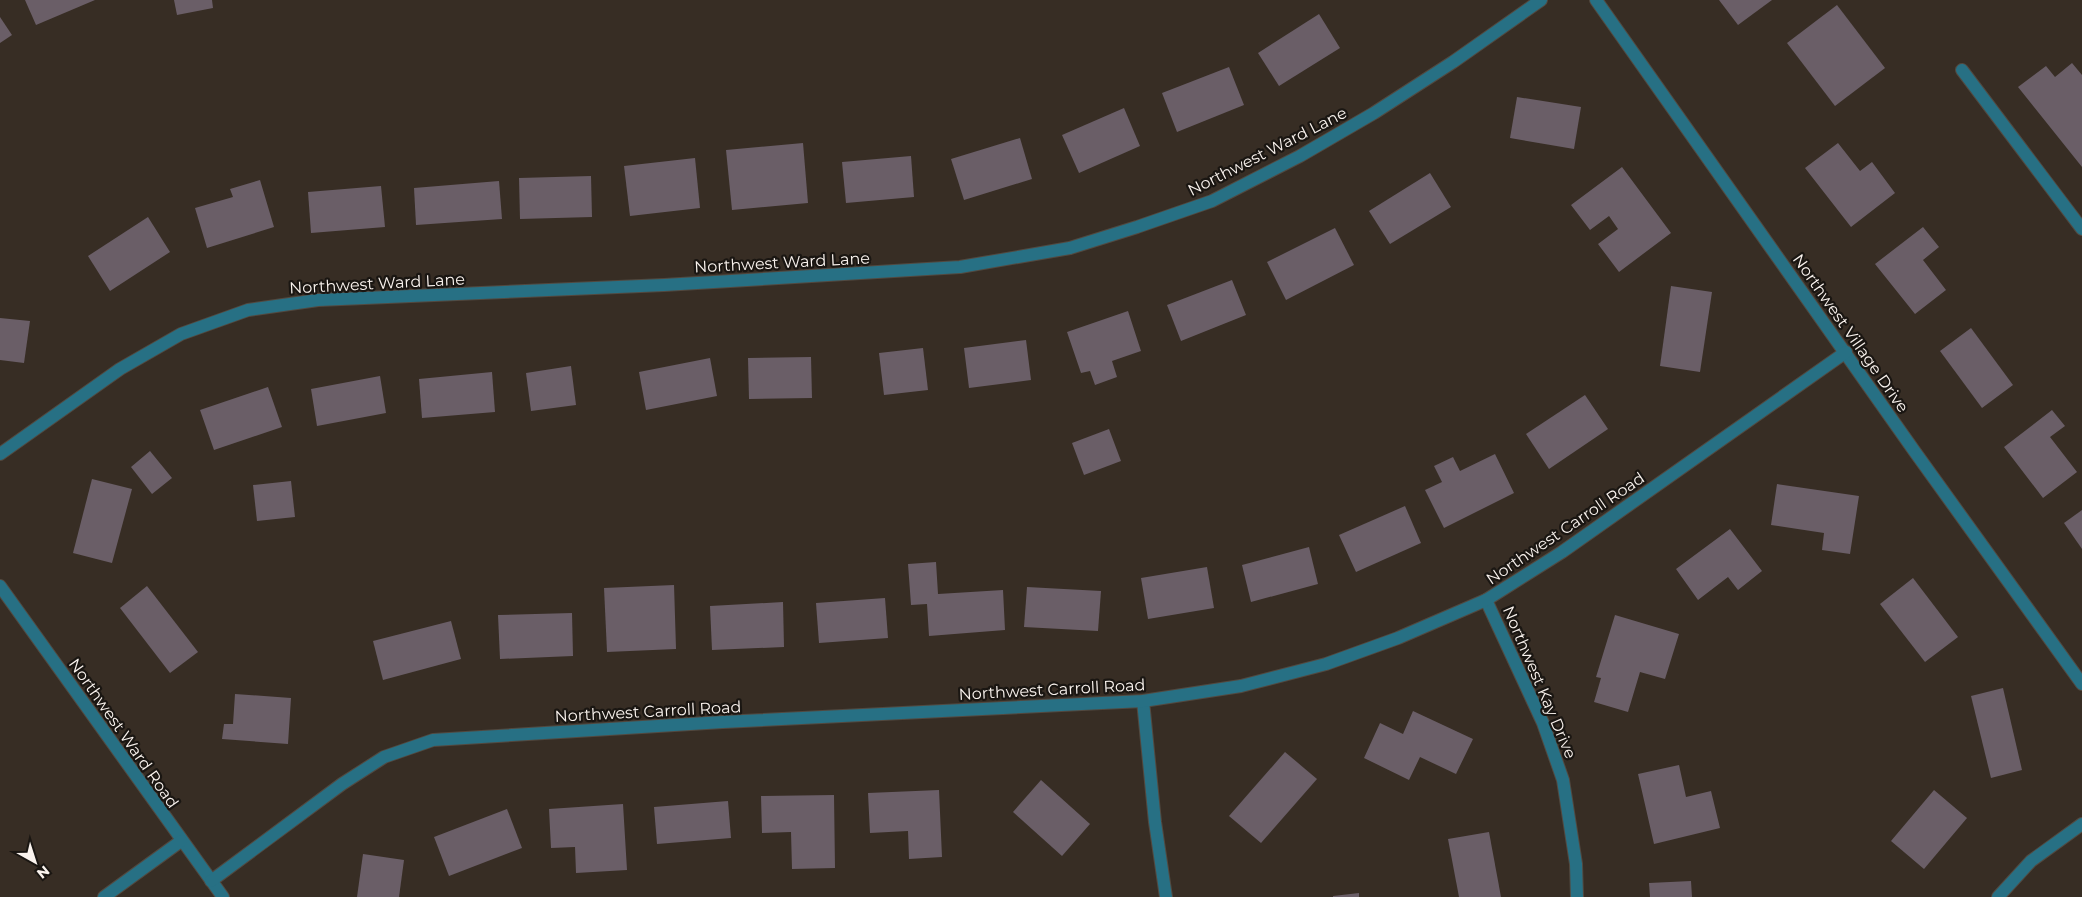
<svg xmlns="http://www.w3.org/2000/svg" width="2082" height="897" viewBox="0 0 2082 897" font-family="Montserrat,sans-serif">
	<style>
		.building { fill: #6a5e67 }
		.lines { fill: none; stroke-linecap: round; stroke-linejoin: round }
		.minor-casing { stroke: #524940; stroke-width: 14 }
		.minor { stroke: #277084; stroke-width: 12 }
		.labels { text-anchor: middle; stroke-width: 4.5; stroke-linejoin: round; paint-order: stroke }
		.street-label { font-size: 16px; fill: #faf3ee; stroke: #1a1612 }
	</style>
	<rect width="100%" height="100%" fill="#372d24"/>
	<g class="building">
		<path d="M 25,0 L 95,0 L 36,25 Z"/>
		<path d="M 174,0 L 212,0 L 213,8 L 177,15 Z"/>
		<path d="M 1719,0 L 1772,0 L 1738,25 Z"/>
		<path d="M 1837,5 L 1885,68 L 1835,106 L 1787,43 Z"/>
		<path d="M 1319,14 L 1340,48 L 1279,86 L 1258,53 Z"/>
		<path d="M 0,17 L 12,35 L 0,43 Z"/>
		<path d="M 2072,63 L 2082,75 L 2082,167 L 2018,87 L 2046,66 L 2055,77 Z"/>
		<path d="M 1229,67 L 1244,105 L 1177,132 L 1162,93 Z"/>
		<path d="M 1517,97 L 1581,107 L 1574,149 L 1510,138 Z"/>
		<path d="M 1124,108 L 1140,146 L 1079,173 L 1062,135 Z"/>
		<path d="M 1020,138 L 1032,179 L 964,200 L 951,159 Z"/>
		<path d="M 803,143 L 808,203 L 732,210 L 726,150 Z"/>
		<path d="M 1838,143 L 1860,171 L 1872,162 L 1895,193 L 1851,227 L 1805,168 Z"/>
		<path d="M 911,156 L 914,197 L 846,203 L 842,162 Z"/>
		<path d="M 695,158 L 700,208 L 630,216 L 624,166 Z"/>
		<path d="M 1622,167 L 1671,233 L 1619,272 L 1598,244 L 1618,229 L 1609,216 L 1590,230 L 1571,205 Z"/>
		<path d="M 1430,173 L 1451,207 L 1390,244 L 1369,211 Z"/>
		<path d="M 591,176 L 592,217 L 520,219 L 519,178 Z"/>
		<path d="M 260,180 L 274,227 L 207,248 L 195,208 L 233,197 L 230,189 Z"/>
		<path d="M 499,181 L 502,219 L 416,225 L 414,188 Z"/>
		<path d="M 381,186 L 385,227 L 311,233 L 308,192 Z"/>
		<path d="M 148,217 L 170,252 L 110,291 L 88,256 Z"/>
		<path d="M 1923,227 L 1939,247 L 1923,260 L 1946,290 L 1915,314 L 1875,264 Z"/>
		<path d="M 1335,228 L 1354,265 L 1286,300 L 1267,262 Z"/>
		<path d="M 1232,280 L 1246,315 L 1181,341 L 1167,305 Z"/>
		<path d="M 1671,286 L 1712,292 L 1700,372 L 1660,366 Z"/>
		<path d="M 1128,311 L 1141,351 L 1112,361 L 1117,377 L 1095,385 L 1090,371 L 1081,373 L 1067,332 Z"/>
		<path d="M 0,318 L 30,321 L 24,363 L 0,360 Z"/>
		<path d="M 1971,328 L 2013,385 L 1982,408 L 1940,351 Z"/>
		<path d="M 1026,340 L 1031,380 L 969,388 L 964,348 Z"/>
		<path d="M 923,348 L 928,390 L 884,395 L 879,353 Z"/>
		<path d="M 811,357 L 812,398 L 749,399 L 748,358 Z"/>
		<path d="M 710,358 L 717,396 L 646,410 L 639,372 Z"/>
		<path d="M 571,366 L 576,405 L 531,411 L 526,373 Z"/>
		<path d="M 492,372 L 495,412 L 422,418 L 419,379 Z"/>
		<path d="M 380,376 L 386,413 L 317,426 L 311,389 Z"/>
		<path d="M 268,387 L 282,427 L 214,450 L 200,410 Z"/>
		<path d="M 1585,395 L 1608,429 L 1549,469 L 1526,434 Z"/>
		<path d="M 2052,410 L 2065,426 L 2050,437 L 2077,472 L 2043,498 L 2004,447 Z"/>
		<path d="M 1109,429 L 1121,461 L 1084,475 L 1072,443 Z"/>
		<path d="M 150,451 L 172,478 L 152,494 L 131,467 Z"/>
		<path d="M 1495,454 L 1514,493 L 1444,528 L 1425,490 L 1442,482 L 1434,466 L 1453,457 L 1460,471 Z"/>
		<path d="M 92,479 L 132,489 L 112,563 L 73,553 Z"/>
		<path d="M 291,481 L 295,517 L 257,521 L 253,485 Z"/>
		<path d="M 1777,484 L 1859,496 L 1850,554 L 1822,550 L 1824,533 L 1771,525 Z"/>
		<path d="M 1405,506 L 1421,543 L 1356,572 L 1339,535 Z"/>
		<path d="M 2082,510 L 2082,549 L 2064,523 Z"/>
		<path d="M 1730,529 L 1762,571 L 1738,590 L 1728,577 L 1698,600 L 1676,569 Z"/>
		<path d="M 1309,547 L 1318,584 L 1251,602 L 1242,565 Z"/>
		<path d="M 936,562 L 938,594 L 1003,590 L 1005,630 L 929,636 L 927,604 L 911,605 L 908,564 Z"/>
		<path d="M 1207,567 L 1214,608 L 1148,619 L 1141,578 Z"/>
		<path d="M 1913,578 L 1958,637 L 1925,662 L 1880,604 Z"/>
		<path d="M 674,585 L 676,649 L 607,652 L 604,588 Z"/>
		<path d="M 147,586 L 198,652 L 170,673 L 120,608 Z"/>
		<path d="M 1027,587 L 1101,591 L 1098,631 L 1024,627 Z"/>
		<path d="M 885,598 L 888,638 L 819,643 L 816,603 Z"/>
		<path d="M 783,602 L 784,647 L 712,650 L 710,606 Z"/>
		<path d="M 572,613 L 573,656 L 500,659 L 498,615 Z"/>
		<path d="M 1615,615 L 1679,634 L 1665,679 L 1640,672 L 1628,712 L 1594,702 L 1601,678 L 1596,677 Z"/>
		<path d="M 451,621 L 461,659 L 383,680 L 373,641 Z"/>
		<path d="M 2003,688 L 2022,770 L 1991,778 L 1971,696 Z"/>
		<path d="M 235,694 L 291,698 L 288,744 L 222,739 L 224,724 L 233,724 Z"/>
		<path d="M 1413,711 L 1473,739 L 1456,774 L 1420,757 L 1409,780 L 1364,758 L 1380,723 L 1403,734 Z"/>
		<path d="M 1285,752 L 1317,779 L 1261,843 L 1229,816 Z"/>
		<path d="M 1679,765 L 1686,797 L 1711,791 L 1720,828 L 1654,844 L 1638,774 Z"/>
		<path d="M 1041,780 L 1090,824 L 1062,856 L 1013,812 Z"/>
		<path d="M 939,790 L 942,857 L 909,859 L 908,831 L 870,833 L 868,793 Z"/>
		<path d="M 1934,790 L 1967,818 L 1924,869 L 1891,841 Z"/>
		<path d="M 834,795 L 835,868 L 792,869 L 791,832 L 762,833 L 761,796 Z"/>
		<path d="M 728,801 L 731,838 L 657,844 L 654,807 Z"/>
		<path d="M 623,804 L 627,870 L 576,873 L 575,847 L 551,848 L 549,809 Z"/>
		<path d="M 507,809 L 522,848 L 449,876 L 434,837 Z"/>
		<path d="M 1489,832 L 1501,897 L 1459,897 L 1448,839 Z"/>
		<path d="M 363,854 L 404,860 L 399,897 L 357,897 Z"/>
		<path d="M 1691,881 L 1692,897 L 1650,897 L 1649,883 Z"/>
		<path d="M 1359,893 L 1359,897 L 1333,897 L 1333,896 Z"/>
	</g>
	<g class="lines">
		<defs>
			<g id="minor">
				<path d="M 1596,0 L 1915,452 L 2082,684"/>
				<path d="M 1962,70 L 2082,229"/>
				<path d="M 0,454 L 120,369 L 181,334 L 248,310 L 318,300 L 664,285 L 960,267 L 1070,248 L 1137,227 L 1212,201 L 1300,156 L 1374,113 L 1453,62 L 1541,0"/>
				<path d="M 0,586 L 223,897"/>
				<path d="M 1486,600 L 1543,723 L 1563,780 L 1576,864 L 1577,897"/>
				<path d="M 1143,701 L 1155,822 L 1166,897"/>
				<path d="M 211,881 L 342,784 L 384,757 L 433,740 L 723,722 L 1143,701 L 1241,686 L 1326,664 L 1398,638 L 1486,600 L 1562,552 L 1846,352"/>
				<path d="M 104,897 L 181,841"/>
				<path d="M 1998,897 L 2031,861 L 2082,824"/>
			</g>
		</defs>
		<use href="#minor" class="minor-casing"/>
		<use href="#minor" class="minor"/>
	</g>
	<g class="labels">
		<g class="street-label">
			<text transform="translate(1267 151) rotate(-27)" y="6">Northwest Ward Lane</text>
			<text transform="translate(782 262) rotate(-3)" y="6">Northwest Ward Lane</text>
			<text transform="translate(377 283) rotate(-3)" y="6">Northwest Ward Lane</text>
			<text transform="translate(1851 333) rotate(55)" y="6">Northwest Village Drive</text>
			<text transform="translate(1565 528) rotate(-34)" y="6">Northwest Carroll Road</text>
			<text transform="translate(1540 682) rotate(67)" y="6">Northwest Kay Drive</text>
			<text transform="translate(1052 689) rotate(-3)" y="6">Northwest Carroll Road</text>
			<text transform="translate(648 711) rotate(-3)" y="6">Northwest Carroll Road</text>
			<text transform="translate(124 733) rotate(55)" y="6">Northwest Ward Road</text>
		</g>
	</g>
	<g transform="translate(35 862) rotate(141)" stroke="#1a1612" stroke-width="4" paint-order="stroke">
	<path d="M0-4L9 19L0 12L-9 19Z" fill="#faf3ee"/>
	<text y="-8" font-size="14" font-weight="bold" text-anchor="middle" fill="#faf3ee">N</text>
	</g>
</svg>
